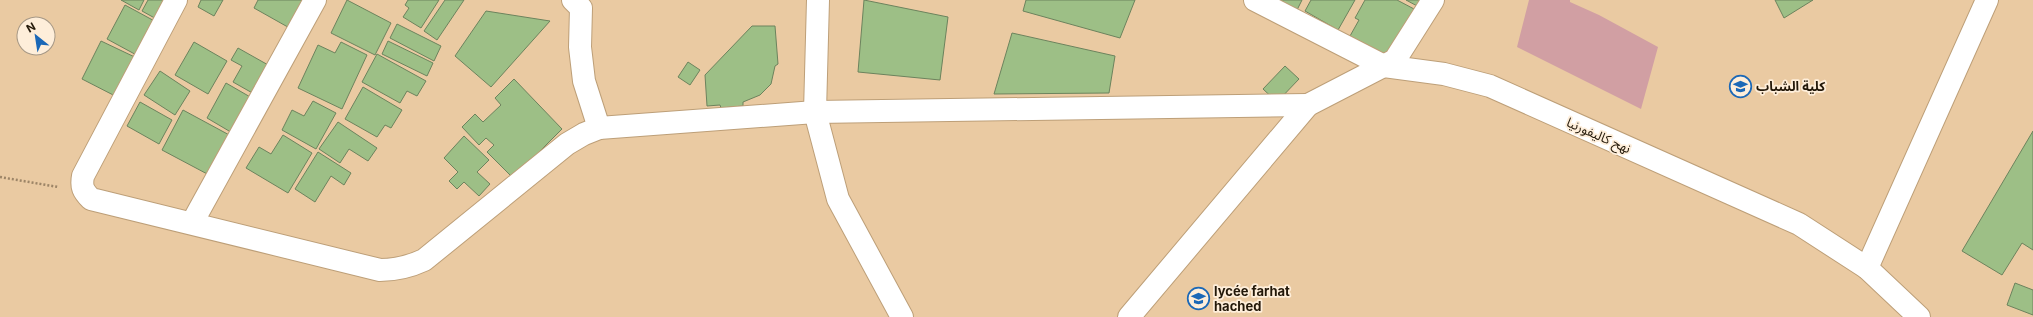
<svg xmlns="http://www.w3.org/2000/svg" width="2033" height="317" viewBox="0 0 2033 317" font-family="Inter,'Noto Sans Arabic',sans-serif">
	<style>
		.garden { fill: #d19fa3 }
		.building { fill: #9dbf86; stroke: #6c835d }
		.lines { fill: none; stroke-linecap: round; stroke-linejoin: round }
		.minor-casing { stroke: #bd9f78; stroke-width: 24 }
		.tertiary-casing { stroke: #bd9f78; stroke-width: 24 }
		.path { stroke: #9d8567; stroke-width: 2.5; stroke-dasharray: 2 2; stroke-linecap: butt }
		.minor { stroke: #fff; stroke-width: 22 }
		.tertiary { stroke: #fff; stroke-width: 22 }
		.labels { text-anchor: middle; stroke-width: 3.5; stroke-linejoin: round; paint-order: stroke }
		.poi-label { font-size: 13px; font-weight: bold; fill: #231809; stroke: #feeeda; text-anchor: start }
		.street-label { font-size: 13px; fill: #231809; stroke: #feeeda }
	</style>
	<rect width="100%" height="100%" fill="#eacaa2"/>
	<path class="garden" d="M 1529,0 L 1570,0 L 1570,2 L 1599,15 L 1658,47 L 1641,109 L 1517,47 Z"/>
	<g class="building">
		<path d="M 121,0 L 144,0 L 139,10 Z"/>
		<path d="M 148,0 L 171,0 L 160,21 L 142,11 Z"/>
		<path d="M 201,0 L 223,0 L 214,16 L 198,7 Z"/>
		<path d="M 258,0 L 302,0 L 302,35 L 254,8 Z"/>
		<path d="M 347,0 L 391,23 L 375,55 L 331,33 Z"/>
		<path d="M 408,0 L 439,0 L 421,28 L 403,17 L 409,8 L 405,5 Z"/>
		<path d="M 445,0 L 464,0 L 437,40 L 424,31 Z"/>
		<path d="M 864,0 L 948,17 L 940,80 L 858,72 Z"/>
		<path d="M 1026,0 L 1135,0 L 1120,38 L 1023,11 Z"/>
		<path d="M 1279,0 L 1302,0 L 1297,10 Z"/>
		<path d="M 1311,0 L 1355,0 L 1338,30 L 1305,11 Z"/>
		<path d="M 1365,0 L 1397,0 L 1416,10 L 1390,58 L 1350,36 L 1359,20 L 1355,18 Z"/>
		<path d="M 1406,0 L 1424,0 L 1419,7 Z"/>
		<path d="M 1775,0 L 1813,0 L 1784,18 Z"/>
		<path d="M 125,5 L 160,24 L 142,58 L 107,39 Z"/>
		<path d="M 486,11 L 550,21 L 491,87 L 455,56 Z"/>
		<path d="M 397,24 L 441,46 L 434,61 L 390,38 Z"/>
		<path d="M 752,26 L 775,26 L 778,64 L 775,66 L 771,84 L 760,95 L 743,102 L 743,106 L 721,108 L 720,105 L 707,106 L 705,75 Z"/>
		<path d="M 1012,33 L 1115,56 L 1109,93 L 994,94 Z"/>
		<path d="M 101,41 L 141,60 L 121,99 L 82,79 Z"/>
		<path d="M 388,41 L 433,63 L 427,76 L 382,54 Z"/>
		<path d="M 194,42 L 227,61 L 208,94 L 175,75 Z"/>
		<path d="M 341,42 L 367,55 L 342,109 L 298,88 L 318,45 L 335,53 Z"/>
		<path d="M 238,48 L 286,75 L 270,103 L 233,82 L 242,66 L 231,60 Z"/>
		<path d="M 377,54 L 426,81 L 417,96 L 407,91 L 400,103 L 362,82 Z"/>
		<path d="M 688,62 L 700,70 L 690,85 L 678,77 Z"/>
		<path d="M 1285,66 L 1299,79 L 1277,102 L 1263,89 Z"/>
		<path d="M 160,71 L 190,91 L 175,115 L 144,95 Z"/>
		<path d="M 514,79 L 562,129 L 513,178 L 487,152 L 494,145 L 486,138 L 479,145 L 462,127 L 475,114 L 483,122 L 501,105 L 495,98 Z"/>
		<path d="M 226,83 L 252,98 L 246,141 L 207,118 Z"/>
		<path d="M 363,87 L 402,110 L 391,128 L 385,125 L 377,137 L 345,119 Z"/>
		<path d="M 313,101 L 336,113 L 316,149 L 282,130 L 292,110 L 304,116 Z"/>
		<path d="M 140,102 L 172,120 L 159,144 L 127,126 Z"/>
		<path d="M 183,110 L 233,137 L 211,176 L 162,150 Z"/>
		<path d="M 338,122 L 377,148 L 368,161 L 349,149 L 340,163 L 319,149 Z"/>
		<path d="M 2033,131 L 2033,250 L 2022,243 L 2002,275 L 1962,251 Z"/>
		<path d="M 283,135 L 312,153 L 288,193 L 246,168 L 259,147 L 271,154 Z"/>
		<path d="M 464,136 L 489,160 L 477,172 L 490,184 L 479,196 L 464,182 L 457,189 L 449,181 L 458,172 L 444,158 Z"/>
		<path d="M 318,152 L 351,173 L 344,185 L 331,176 L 315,202 L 295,189 Z"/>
		<path d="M 2015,283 L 2033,290 L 2033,315 L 2007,305 Z"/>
	</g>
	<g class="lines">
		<defs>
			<g id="minor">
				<path d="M 176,0 L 83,176 C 81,187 83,191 91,199 L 380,270 C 397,270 409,267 424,260 L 567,144 L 584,134 L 599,128 L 815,112 L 1308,105"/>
				<path d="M 573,0 L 581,8 L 580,47 L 584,81 L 599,128"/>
				<path d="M 818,0 L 815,112 L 838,199 L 902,317"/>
				<path d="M 192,223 L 315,0"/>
				<path d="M 1867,268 L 1987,0"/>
				<path d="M 1129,317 L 1308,105 L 1395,60 L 1433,0"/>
			</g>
			<path id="tertiary" d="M 1255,0 L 1384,66 L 1444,74 L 1490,86 L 1799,224 L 1867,268 L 1919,317"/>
		</defs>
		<use href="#minor" class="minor-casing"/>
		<use href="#tertiary" class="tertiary-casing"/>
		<path class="path" d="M 0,177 L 58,187"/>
		<use href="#minor" class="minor"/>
		<use href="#tertiary" class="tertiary"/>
	</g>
	<defs>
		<symbol id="school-ring" viewBox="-11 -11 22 22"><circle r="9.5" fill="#feeeda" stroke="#1b68b7" stroke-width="1.5"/><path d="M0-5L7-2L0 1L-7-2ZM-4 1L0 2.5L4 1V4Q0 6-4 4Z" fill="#1b68b7"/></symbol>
		<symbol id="university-ring" viewBox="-11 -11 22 22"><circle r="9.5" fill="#feeeda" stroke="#1b68b7" stroke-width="1.5"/><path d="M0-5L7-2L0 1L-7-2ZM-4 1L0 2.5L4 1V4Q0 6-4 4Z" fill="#1b68b7"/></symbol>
	</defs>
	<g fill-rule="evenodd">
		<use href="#school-ring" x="1728" y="74" width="25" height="25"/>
		<use href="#university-ring" x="1186" y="286" width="25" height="25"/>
	</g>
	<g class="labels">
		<g class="poi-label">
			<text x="1756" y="91">كلية الشباب</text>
			<text x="1214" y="296">lycée farhat<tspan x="1214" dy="15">hached</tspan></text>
		</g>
		<g class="street-label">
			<text transform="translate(1599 135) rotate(24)" y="5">نهح كاليفورنيا</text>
		</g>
	</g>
	<g transform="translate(36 36) rotate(330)"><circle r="19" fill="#feeeda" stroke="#a69886"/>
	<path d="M0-3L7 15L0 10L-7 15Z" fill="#1b68b7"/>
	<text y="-6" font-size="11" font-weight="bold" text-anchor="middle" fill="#231809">N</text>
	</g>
</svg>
